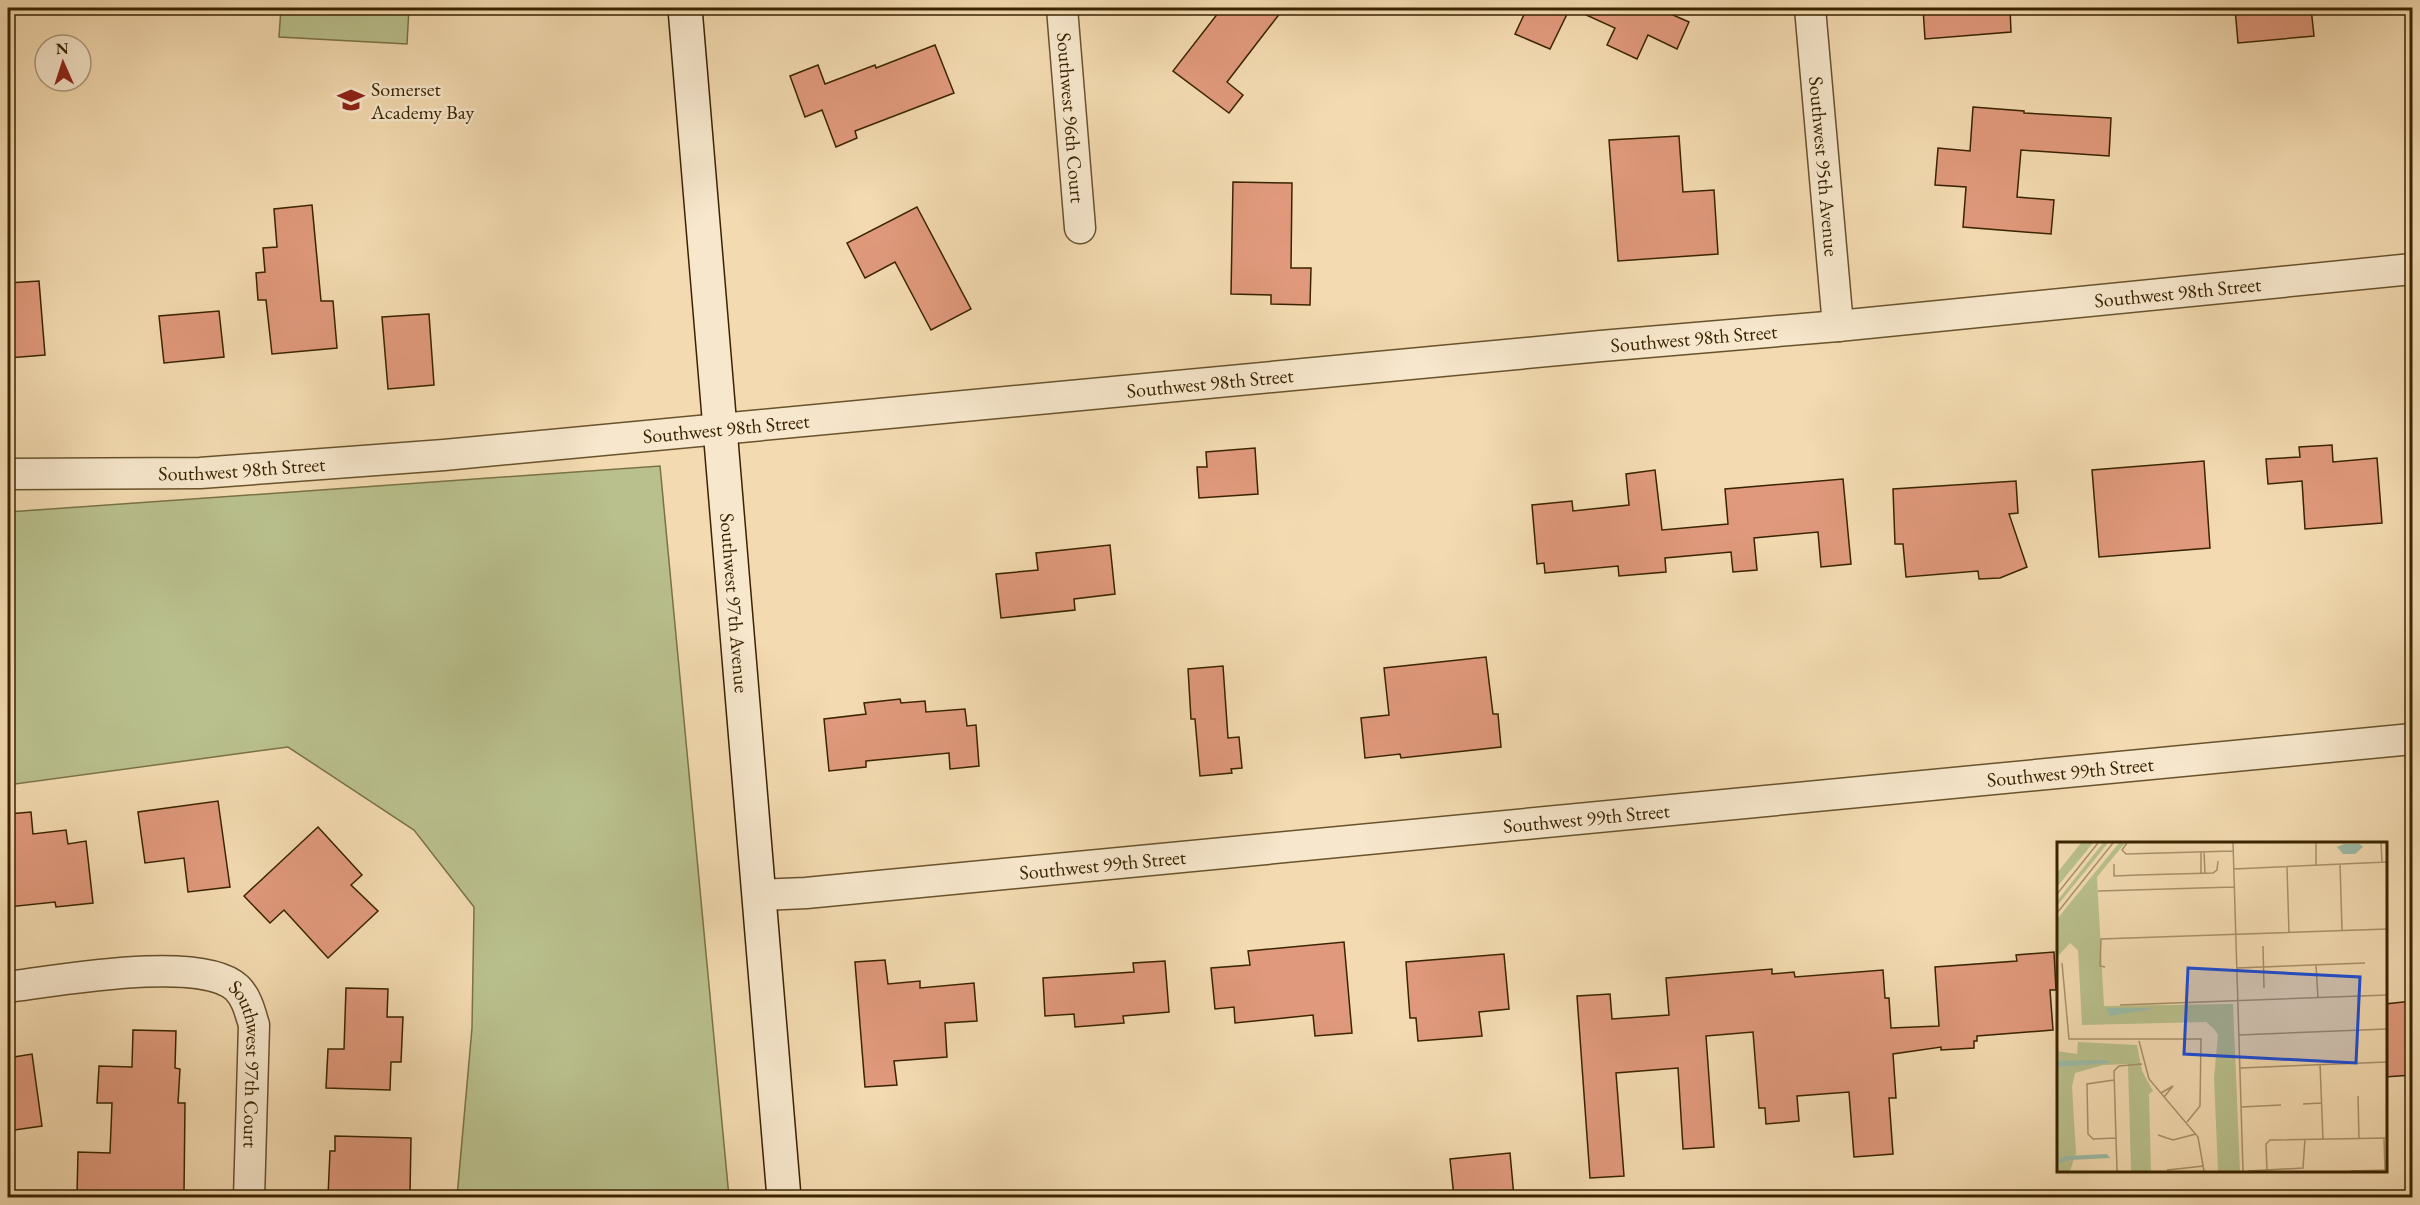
<svg xmlns="http://www.w3.org/2000/svg" width="2420" height="1205" viewBox="0 0 2420 1205" font-family="'EB Garamond',serif">
	<style>
		.green { fill: #b9c08d; stroke: #7a7246; stroke-width: 1.5 }
		.building { fill: #e0997c; stroke: #3a2400; stroke-width: 1.5 }
		.lines { fill: none; stroke-linecap: round; stroke-linejoin: round }
		.street-casing { stroke: #68522c; stroke-width: 33 }
		.secondary-casing { stroke: #3a2400; stroke-width: 36 }
		.street { stroke: #f7e7cc; stroke-width: 30 }
		.secondary { stroke: #f7e7cc; stroke-width: 33 }
		.labels { text-anchor: middle; stroke-width: 5; stroke-linejoin: round; paint-order: stroke }
		.poi-label { font-size: 20px; fill: #3a2400; stroke: #f7e7cc; text-anchor: start }
		.street-label { font-size: 20px; fill: #3a2400; stroke: #f7e7cc }
		.inset-road { fill: none; stroke: #a9916a; stroke-width: 1.5 }
		.view { fill: #1d4ed8; fill-opacity: 0.15; stroke: #1d4ed8; stroke-width: 3 }
		.inset-edge { fill: none; stroke: #3a2400; stroke-width: 3 }
	</style>
	<rect width="100%" height="100%" fill="#f3dab0"/>
	<filter id="stains"><feTurbulence type="fractalNoise" baseFrequency=".00333" numOctaves="4"/><feColorMatrix values="0 0 0 0 .2 0 0 0 0 .09 0 0 0 0 .02 0 0 0 .5 -.17"/></filter>
	<radialGradient id="worn" r=".72"><stop offset=".6" stop-color="#630" stop-opacity="0"/><stop offset="1" stop-color="#630" stop-opacity=".3"/></radialGradient>
	<g class="green">
		<path d="M 281,8 L 409,8 L 407,44 L 279,37 Z"/>
		<path d="M 660,466 L 729,1197 L 457,1197 L 472,1028 L 474,907 L 414,830 L 288,747 L 8,785 L 8,512 Z"/>
	</g>
	<g class="building">
		<path d="M 1222,8 L 1284,8 L 1227,82 L 1243,95 L 1229,113 L 1173,71 Z"/>
		<path d="M 1527,8 L 1570,8 L 1550,49 L 1515,34 Z"/>
		<path d="M 1571,8 L 1657,8 L 1689,22 L 1677,49 L 1648,35 L 1637,59 L 1607,45 L 1615,28 Z"/>
		<path d="M 1923,8 L 2010,8 L 2011,32 L 1925,39 Z"/>
		<path d="M 2235,8 L 2311,8 L 2314,36 L 2238,43 Z"/>
		<path d="M 935,45 L 954,93 L 855,131 L 857,138 L 836,147 L 822,110 L 805,117 L 790,76 L 818,65 L 825,84 L 875,65 L 876,68 Z"/>
		<path d="M 1973,107 L 2024,111 L 2024,113 L 2111,118 L 2109,156 L 2021,150 L 2017,197 L 2054,200 L 2051,234 L 1963,227 L 1966,187 L 1935,185 L 1938,148 L 1970,151 Z"/>
		<path d="M 1679,136 L 1683,192 L 1714,190 L 1718,254 L 1618,261 L 1609,140 Z"/>
		<path d="M 1233,182 L 1292,183 L 1291,268 L 1311,268 L 1310,305 L 1271,304 L 1271,295 L 1231,294 Z"/>
		<path d="M 312,205 L 321,301 L 333,301 L 337,348 L 272,354 L 266,300 L 258,300 L 256,273 L 265,272 L 263,248 L 277,247 L 274,209 Z"/>
		<path d="M 917,207 L 971,309 L 931,330 L 895,262 L 865,278 L 847,243 Z"/>
		<path d="M 39,281 L 45,355 L 8,358 L 8,283 Z"/>
		<path d="M 219,311 L 224,357 L 164,363 L 159,316 Z"/>
		<path d="M 429,314 L 434,385 L 388,389 L 382,317 Z"/>
		<path d="M 2332,445 L 2333,462 L 2377,458 L 2382,523 L 2305,529 L 2302,481 L 2268,484 L 2266,459 L 2300,457 L 2299,447 Z"/>
		<path d="M 1255,448 L 1258,494 L 1199,498 L 1197,467 L 1207,467 L 1206,452 Z"/>
		<path d="M 2204,461 L 2210,548 L 2099,557 L 2092,470 Z"/>
		<path d="M 1655,470 L 1662,530 L 1728,524 L 1725,489 L 1843,479 L 1851,564 L 1821,567 L 1818,532 L 1754,538 L 1757,570 L 1733,572 L 1731,552 L 1665,558 L 1666,572 L 1619,576 L 1618,566 L 1545,573 L 1544,563 L 1537,564 L 1532,505 L 1572,501 L 1573,511 L 1629,505 L 1626,474 Z"/>
		<path d="M 2016,481 L 2018,513 L 2009,514 L 2027,567 L 2000,578 L 1979,579 L 1978,571 L 1906,577 L 1903,544 L 1895,544 L 1893,489 Z"/>
		<path d="M 1110,545 L 1115,594 L 1074,599 L 1075,610 L 1001,618 L 996,574 L 1038,570 L 1036,553 Z"/>
		<path d="M 1486,657 L 1493,714 L 1498,714 L 1501,747 L 1401,758 L 1400,754 L 1365,758 L 1361,718 L 1389,715 L 1384,668 Z"/>
		<path d="M 1223,666 L 1228,738 L 1239,737 L 1242,768 L 1231,769 L 1232,773 L 1200,776 L 1195,719 L 1191,719 L 1188,669 Z"/>
		<path d="M 900,699 L 901,703 L 925,701 L 926,712 L 965,709 L 967,726 L 976,725 L 979,766 L 950,769 L 949,753 L 866,761 L 866,767 L 829,771 L 824,719 L 866,714 L 864,703 Z"/>
		<path d="M 218,801 L 230,887 L 188,892 L 184,858 L 145,863 L 138,812 Z"/>
		<path d="M 31,812 L 33,834 L 66,830 L 68,844 L 86,841 L 93,903 L 56,907 L 55,902 L 8,907 L 8,814 Z"/>
		<path d="M 318,827 L 362,875 L 351,885 L 378,911 L 328,958 L 284,910 L 270,923 L 244,896 Z"/>
		<path d="M 1344,942 L 1352,1033 L 1315,1036 L 1313,1015 L 1235,1023 L 1234,1007 L 1215,1009 L 1211,968 L 1250,965 L 1248,951 Z"/>
		<path d="M 2054,952 L 2056,990 L 2050,990 L 2053,1030 L 1977,1036 L 1977,1041 L 1974,1041 L 1974,1048 L 1941,1050 L 1941,1047 L 1893,1054 L 1896,1098 L 1889,1098 L 1893,1154 L 1854,1157 L 1849,1092 L 1797,1096 L 1799,1121 L 1766,1124 L 1765,1108 L 1759,1108 L 1753,1032 L 1706,1036 L 1714,1147 L 1683,1149 L 1678,1068 L 1616,1073 L 1624,1176 L 1590,1178 L 1577,996 L 1610,994 L 1612,1019 L 1669,1015 L 1666,978 L 1772,969 L 1772,974 L 1794,972 L 1795,977 L 1883,970 L 1885,998 L 1889,998 L 1891,1028 L 1939,1026 L 1935,967 L 2017,961 L 2016,955 Z"/>
		<path d="M 1504,954 L 1509,1009 L 1479,1012 L 1482,1036 L 1418,1041 L 1416,1018 L 1410,1018 L 1406,962 Z"/>
		<path d="M 885,960 L 888,984 L 920,981 L 920,988 L 974,983 L 977,1021 L 945,1023 L 947,1057 L 894,1061 L 897,1085 L 865,1087 L 855,962 Z"/>
		<path d="M 1165,961 L 1169,1012 L 1123,1016 L 1124,1023 L 1075,1027 L 1074,1014 L 1045,1016 L 1043,978 L 1134,972 L 1133,963 Z"/>
		<path d="M 346,988 L 388,989 L 387,1017 L 403,1017 L 401,1062 L 391,1062 L 390,1090 L 326,1088 L 328,1049 L 344,1049 Z"/>
		<path d="M 2412,1001 L 2412,1075 L 2385,1077 L 2385,1004 Z"/>
		<path d="M 133,1030 L 176,1031 L 175,1068 L 180,1069 L 178,1103 L 185,1103 L 184,1194 L 148,1193 L 148,1197 L 77,1195 L 78,1152 L 110,1153 L 112,1103 L 97,1103 L 99,1066 L 132,1067 Z"/>
		<path d="M 32,1054 L 42,1126 L 8,1131 L 8,1058 Z"/>
		<path d="M 335,1136 L 411,1138 L 410,1192 L 397,1192 L 396,1197 L 328,1197 L 330,1151 L 335,1151 Z"/>
		<path d="M 1510,1153 L 1514,1197 L 1454,1197 L 1450,1159 Z"/>
	</g>
	<g class="lines">
		<defs>
			<g id="street">
				<path id="s1" d="M 1062,8 L 1080,228"/>
				<path id="s2" d="M 1810,8 L 1838,326"/>
				<path id="s3" d="M 8,474 L 200,473 L 444,455 L 1601,346 L 1838,326 L 2412,269"/>
				<path id="s4" d="M 759,895 L 806,893 L 2412,739"/>
				<path id="s5" d="M 8,987 C 56,981 202,954 237,988 C 247,998 250,1012 254,1025 L 249,1198"/>
			</g>
			<g id="secondary">
				<path id="s6" d="M 685,8 L 784,1198"/>
			</g>
		</defs>
		<use href="#street" class="street-casing"/>
		<use href="#secondary" class="secondary-casing"/>
		<use href="#street" class="street"/>
		<use href="#secondary" class="secondary"/>
	</g>
	<defs>
		<symbol id="school-bare" viewBox="-9 -9 18 18"><path d="M0-5L7-2L0 1L-7-2ZM-4 1L0 2.5L4 1V4Q0 6-4 4Z" fill="#8f2418" stroke="#f7e7cc" stroke-width="2.5" paint-order="stroke"/></symbol>
	</defs>
	<g fill-rule="evenodd">
		<use href="#school-bare" x="332" y="81" width="38" height="38"/>
	</g>
	<g class="labels">
		<g class="poi-label">
			<text x="371" y="96">Somerset<tspan x="371" dy="23">Academy Bay</tspan></text>
		</g>
		<g class="street-label">
			<text dy="7" stroke="none"><textPath href="#s1" startOffset="110">Southwest 96th Court</textPath></text>
			<text dy="7" stroke="none"><textPath href="#s2" startOffset="159">Southwest 95th Avenue</textPath></text>
			<text dy="7" stroke="none"><textPath href="#s3" startOffset="2178">Southwest 98th Street</textPath></text>
			<text dy="7" stroke="none"><textPath href="#s3" startOffset="1692">Southwest 98th Street</textPath></text>
			<text dy="7" stroke="none"><textPath href="#s3" startOffset="1206">Southwest 98th Street</textPath></text>
			<text dy="7" stroke="none"><textPath href="#s3" startOffset="720">Southwest 98th Street</textPath></text>
			<text dy="7" stroke="none"><textPath href="#s3" startOffset="234">Southwest 98th Street</textPath></text>
			<text dy="7" stroke="none"><textPath href="#s6" startOffset="597">Southwest 97th Avenue</textPath></text>
			<text dy="7" stroke="none"><textPath href="#s4" startOffset="1317">Southwest 99th Street</textPath></text>
			<text dy="7" stroke="none"><textPath href="#s4" startOffset="831">Southwest 99th Street</textPath></text>
			<text dy="7" stroke="none"><textPath href="#s4" startOffset="345">Southwest 99th Street</textPath></text>
			<text dy="7" stroke="none"><textPath href="#s5" startOffset="312">Southwest 97th Court</textPath></text>
		</g>
	</g>
	<g transform="translate(2057 842)">
		<rect width="330" height="330" fill="#f3dab0"/>
		<path d="M 24,1 L 36,1 L 0,45 L 0,31 ZM 46,1 L 51,1 L 0,64 L 0,59 ZM 62,1 L 68,1 L 40,35 L 47,164 L 176,162 L 183,329 L 161,329 L 157,236 L 161,193 L 157,187 L 149,180 L 25,183 L 21,108 L 13,101 L 0,115 L 0,77 ZM 21,200 L 80,203 L 85,229 L 96,249 L 92,252 L 94,329 L 74,329 L 71,222 L 46,223 L 18,231 L 15,245 L 19,311 L 13,329 L 0,329 L 0,209 L 20,212 Z" fill="#b9c08d"/>
		<path d="M 287,2 L 303,2 L 306,5 L 298,12 L 286,12 L 280,5 ZM 49,166 L 93,166 L 95,167 L 53,174 ZM 49,218 L 54,221 L 0,225 L 0,219 ZM 50,312 L 53,316 L 13,318 L 0,322 L 0,318 L 9,314 Z" fill="#9cbba8"/>
		<path class="inset-road" d="M 70,1 L 65,8 L 69,12 L 176,9M 176,1 L 186,329M 259,1 L 259,23M 324,1 L 325,20M 147,10 L 148,31M 57,22 L 57,34 L 81,33 L 156,31 L 160,28 L 161,19M 283,22 L 285,88M 230,25 L 232,91M 177,27 L 330,20M 144,31 L 144,10M 41,49 L 177,45M 0,52 L 41,1M 0,71 L 56,1M 206,104 L 207,146M 5,121 L 12,197 L 144,197 L 143,264 L 130,280M 259,123 L 261,156M 48,125 L 43,124 L 44,97 L 330,87M 180,126 L 308,121M 63,163 L 330,153M 182,193 L 330,187M 82,199 L 92,237 L 141,295 L 147,329M 263,222 L 266,298M 183,226 L 330,220M 57,238 L 30,242 L 31,292 L 36,297 L 59,296M 104,251 L 116,244 L 107,255M 301,254 L 302,297M 246,262 L 265,261M 184,265 L 224,263M 101,293 L 116,298 L 139,292M 327,296 L 328,328M 110,328 L 147,324M 210,328 L 209,302 L 213,298 L 330,296M 60,329 L 57,229 L 62,224 L 85,222M 191,329 L 246,326 L 248,297M 294,329 L 330,328"/>
		<path class="view" d="M 131,126 L 303,135 L 299,221 L 127,212 Z"/>
		<rect width="330" height="330" class="inset-edge"/>
	</g>
	<rect width="2420" height="1205" fill="none" stroke="#f3dab0" stroke-width="30"/>
	<rect x="9" y="9" width="2402" height="1187" fill="none" stroke="#3a2400" stroke-width="3"/>
	<rect x="15" y="15" width="2390" height="1175" fill="none" stroke="#3a2400" stroke-width="1.5"/>
	<g transform="translate(63 63) rotate(357)"><circle r="28" fill="#f7e7cc" stroke="#ab997a" stroke-width="1.5"/>
	<path d="M0-4.5L10 22L0 15L-10 22Z" fill="#8f2418"/>
	<text y="-9" font-size="16" font-weight="bold" text-anchor="middle" fill="#3a2400">N</text>
	</g>
	<rect width="100%" height="100%" filter="url(#stains)"/>
	<rect width="100%" height="100%" fill="url(#worn)"/>
</svg>
